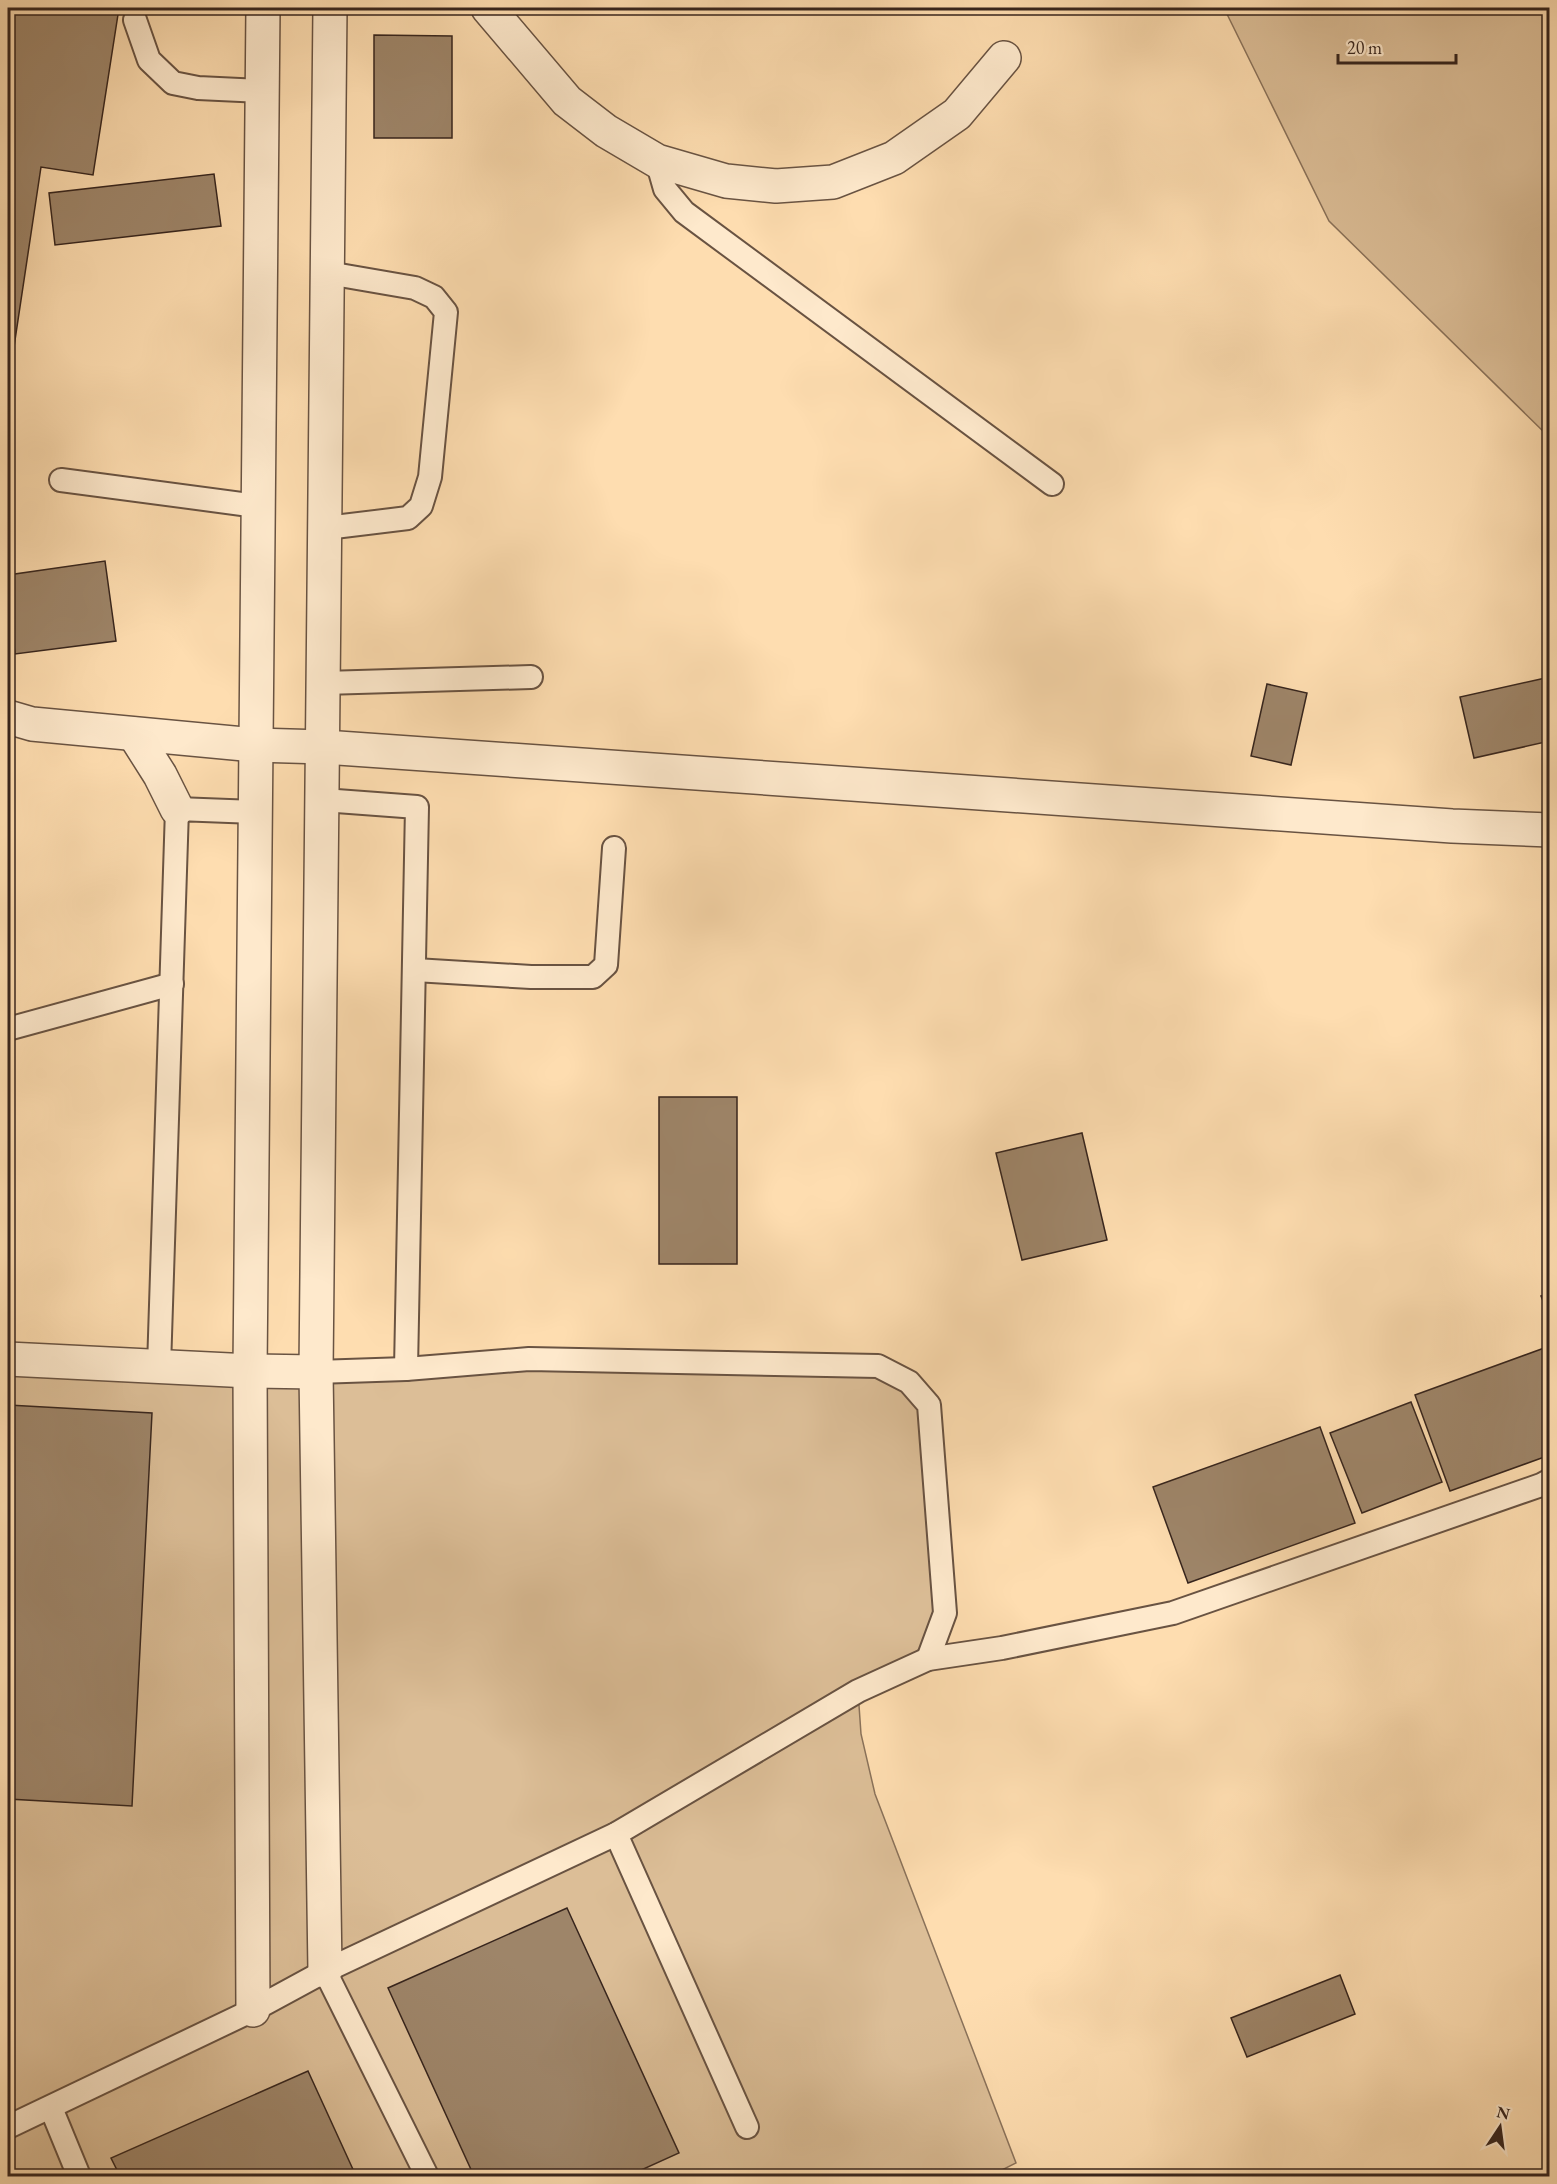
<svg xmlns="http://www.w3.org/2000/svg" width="1557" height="2184" viewBox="0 0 1557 2184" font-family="'EB Garamond',serif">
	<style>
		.green { fill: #dcbe97; stroke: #8a725a; stroke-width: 1.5 }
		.building { fill: #9e8569; stroke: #37251d; stroke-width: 1.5 }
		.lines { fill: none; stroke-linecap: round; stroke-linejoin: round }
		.service-casing { stroke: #695342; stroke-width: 26 }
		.minor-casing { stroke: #695342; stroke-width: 36 }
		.service { stroke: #fee9cc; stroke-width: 22 }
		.minor { stroke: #fee9cc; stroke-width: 33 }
	</style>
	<rect width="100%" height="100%" fill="#feddb0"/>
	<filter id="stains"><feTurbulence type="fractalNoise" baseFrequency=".00333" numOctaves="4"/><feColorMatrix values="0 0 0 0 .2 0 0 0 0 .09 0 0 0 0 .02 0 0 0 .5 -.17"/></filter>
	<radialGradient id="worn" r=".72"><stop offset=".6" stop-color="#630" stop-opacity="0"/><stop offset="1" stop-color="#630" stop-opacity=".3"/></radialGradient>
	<g class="green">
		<path d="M 1224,8 L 1549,8 L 1549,437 L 1329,221 Z"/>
		<path d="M 8,1359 L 878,1366 L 929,1405 L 945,1613 L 928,1659 L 858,1691 L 861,1734 L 875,1794 L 1016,2163 L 990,2176 L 8,2176 Z"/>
	</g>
	<g class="building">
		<path d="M 8,8 L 119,8 L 93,175 L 41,167 L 12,360 L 8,359 Z"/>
		<path d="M 374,35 L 452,36 L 452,138 L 374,138 Z"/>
		<path d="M 214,174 L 221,226 L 55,245 L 49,193 Z"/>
		<path d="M 105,561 L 116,641 L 15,654 L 8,594 L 8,575 Z"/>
		<path d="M 1550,677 L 1550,741 L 1474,758 L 1460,697 Z"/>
		<path d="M 1267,684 L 1307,693 L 1291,765 L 1251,756 Z"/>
		<rect x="659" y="1097" width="78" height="167"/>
		<path d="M 1082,1133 L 1107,1240 L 1022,1260 L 996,1153 Z"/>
		<path d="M 1550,1293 L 1550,1318 L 1541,1296 Z"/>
		<path d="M 1547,1347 L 1550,1354 L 1550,1455 L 1450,1491 L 1415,1395 Z"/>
		<path d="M 1411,1402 L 1442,1482 L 1362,1513 L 1330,1433 Z"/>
		<path d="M 8,1405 L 152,1413 L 132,1806 L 8,1799 Z"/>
		<path d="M 1320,1427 L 1355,1523 L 1188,1583 L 1153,1487 Z"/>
		<path d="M 567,1908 L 679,2153 L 628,2176 L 474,2176 L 388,1988 Z"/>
		<path d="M 1340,1975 L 1355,2014 L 1247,2057 L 1231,2018 Z"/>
		<path d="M 308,2071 L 356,2176 L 120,2176 L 111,2158 Z"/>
	</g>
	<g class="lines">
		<defs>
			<g id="service">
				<path d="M 135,20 L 149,60 L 173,83 L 198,88 L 261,91"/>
				<path d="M 657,161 L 665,189 L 684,212 L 1052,484"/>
				<path d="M 61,480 L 257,506"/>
				<path d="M 326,528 L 408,518 L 421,506 L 430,477 L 446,312 L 434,297 L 415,288 L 328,273"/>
				<path d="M 324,683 L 531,677"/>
				<path d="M 323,800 L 417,807 L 406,1369"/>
				<path d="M 415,970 L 531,977 L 593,977 L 606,965 L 614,848"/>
				<path d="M 8,1029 L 172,984"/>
				<path d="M 159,1367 L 177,809 L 255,812"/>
				<path d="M 316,1372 L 406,1369 L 529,1359 L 878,1366 L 909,1382 L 929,1405 L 945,1613 L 928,1659"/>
				<path d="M 616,1834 L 747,2127"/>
				<path d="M 325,1971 L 427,2176"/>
				<path d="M 51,2108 L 79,2176"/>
				<path d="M 8,2127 L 253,2010 L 325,1971 L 616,1834 L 858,1691 L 928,1659 L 1002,1648 L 1173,1613 L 1541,1485 L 1550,1480"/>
			</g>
			<g id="minor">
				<path d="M 488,8 L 567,101 L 606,131 L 657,161 L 726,181 L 776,186 L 833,182 L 894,158 L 957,114 L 1004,58"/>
				<path d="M 8,717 L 32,724 L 255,745 L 324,747 L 1452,826 L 1550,830"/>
				<path d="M 134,734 L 160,775 L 177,809"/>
				<path d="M 8,1359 L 250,1371 L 316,1372"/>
				<path d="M 325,1971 L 316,1372 L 330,8"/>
				<path d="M 253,2010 L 250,1371 L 263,8"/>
			</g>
		</defs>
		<use href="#service" class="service-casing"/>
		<use href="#minor" class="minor-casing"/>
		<use href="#service" class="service"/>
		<use href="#minor" class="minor"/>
	</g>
	<rect width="1557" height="2184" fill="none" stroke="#feddb0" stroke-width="30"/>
	<rect x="9" y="9" width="1539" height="2166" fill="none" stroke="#37251d" stroke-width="3"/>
	<rect x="15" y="15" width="1527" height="2154" fill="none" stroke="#37251d" stroke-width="1.5"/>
	<g transform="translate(1500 2127) rotate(13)" stroke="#fee9cc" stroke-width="4.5" paint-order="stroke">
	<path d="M0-4.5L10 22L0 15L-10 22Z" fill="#37251d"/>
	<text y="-9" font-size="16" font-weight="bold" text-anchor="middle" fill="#37251d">N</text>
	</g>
	<path d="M1338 54v9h118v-9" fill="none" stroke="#37251d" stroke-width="3"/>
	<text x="1347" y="54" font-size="18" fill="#37251d" stroke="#fee9cc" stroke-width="4.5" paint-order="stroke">20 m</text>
	<rect width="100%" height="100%" filter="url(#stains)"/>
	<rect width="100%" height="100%" fill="url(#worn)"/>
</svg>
